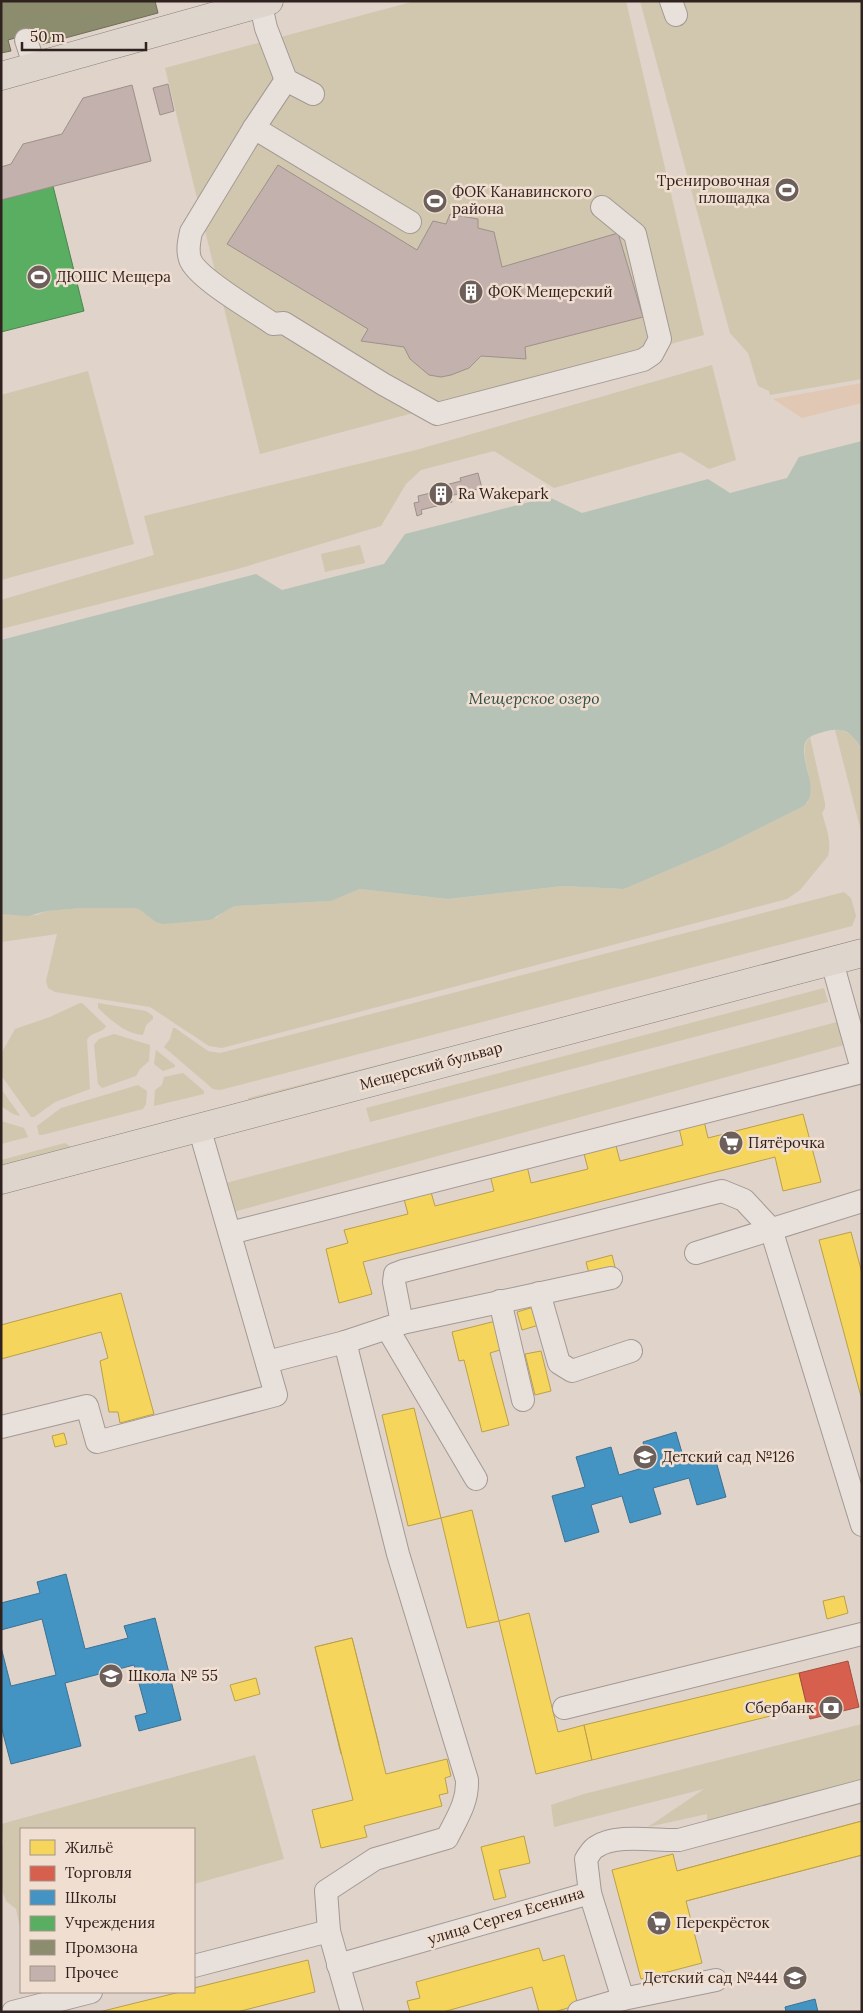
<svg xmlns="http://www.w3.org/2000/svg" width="863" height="2013" viewBox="0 0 863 2013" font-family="Lora,serif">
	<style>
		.green { fill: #d0c7ae }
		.sand { fill: #e0c8b5 }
		.water { fill: #b6c2b6 }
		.homes { fill: #f6d55c; stroke: #bb9f49 }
		.shops { fill: #d6604d; stroke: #a44d3f }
		.schools { fill: #4393c3; stroke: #3d7192 }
		.public { fill: #5aae61; stroke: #4d844d }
		.industry { fill: #8c8c6e; stroke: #706c56 }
		.building { fill: #c2b1ac; stroke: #9e908a }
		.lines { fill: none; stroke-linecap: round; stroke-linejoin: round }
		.minor-casing { stroke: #a49994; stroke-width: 24 }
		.major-casing { stroke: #8a7f7a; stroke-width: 29 }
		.minor { stroke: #e8e1db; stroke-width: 22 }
		.major { stroke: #ded5cd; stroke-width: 28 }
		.labels { text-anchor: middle; stroke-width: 5; stroke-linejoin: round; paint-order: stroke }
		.poi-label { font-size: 15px; fill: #30221e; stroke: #f0ded1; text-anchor: start }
		.street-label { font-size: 15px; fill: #30221e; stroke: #f0ded1 }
		.water-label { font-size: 16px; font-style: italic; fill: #2f4e44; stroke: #f0ded1 }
	</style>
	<rect width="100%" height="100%" fill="#dfd3ca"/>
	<g class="green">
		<path d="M 415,1 L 626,1 L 704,335 L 260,454 L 165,68 Z"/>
		<path d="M 640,1 L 862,1 L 862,379 L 770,395 L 769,391 L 758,386 L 748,353 L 730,333 Z"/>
		<path d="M 712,365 L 736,460 L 709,469 L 681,452 L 554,488 L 494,451 L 421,470 L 406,484 L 381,526 L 241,568 L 1,629 L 1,600 L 154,555 L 144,516 L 416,450 Z"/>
		<path d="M 88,371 L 134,544 L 1,580 L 1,395 Z"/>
		<path d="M 360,545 L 365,563 L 325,572 L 321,554 Z"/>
		<path d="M 835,730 L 841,730 L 852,735 L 862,750 L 862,835 Z"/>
		<path d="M 810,737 L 825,803 L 825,808 L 822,813 C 826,827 832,842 828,856 L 800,890 L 787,899 L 222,1048 L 209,1046 L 150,1007 L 55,992 L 48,988 L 46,981 L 57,934 L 1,942 L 1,914 L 37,915 L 47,911 L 82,908 L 130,908 L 216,918 L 228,908 L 236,906 L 331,901 L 360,889 L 448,899 L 563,886 L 624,889 L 720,848 L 804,806 L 808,802 C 809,794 810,786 809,778 C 808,765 799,747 810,737 Z"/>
		<path d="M 844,892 L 851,898 L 856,916 L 852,926 L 220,1090 L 213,1089 L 164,1047 L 170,1039 L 173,1028 L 175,1028 L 208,1051 L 220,1053 Z"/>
		<path d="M 862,942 L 248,1103 L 248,1098 Z"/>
		<path d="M 824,988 L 828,1002 L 370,1122 L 366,1108 Z"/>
		<path d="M 80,1003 L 82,1003 L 106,1026 C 102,1034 91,1031 87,1040 L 90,1089 L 55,1102 L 34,1117 L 31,1117 L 1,1075 L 1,1054 L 15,1029 L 50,1017 Z"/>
		<path d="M 98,1003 L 146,1011 L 153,1016 L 153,1019 L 146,1025 L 143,1035 C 125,1034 110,1019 98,1008 Z"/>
		<path d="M 837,1022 L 844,1045 L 233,1212 L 226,1183 Z"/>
		<path d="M 114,1034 L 150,1045 L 149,1061 L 140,1069 L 136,1076 L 102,1088 L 98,1084 L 94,1045 L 99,1039 Z"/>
		<path d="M 156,1050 L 175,1065 L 175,1067 L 163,1071 L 154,1064 Z"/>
		<path d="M 183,1073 L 204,1091 L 204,1094 L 154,1106 L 155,1090 L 162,1085 L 164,1077 Z"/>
		<path d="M 138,1085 L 147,1091 L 146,1104 L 143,1109 L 42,1135 L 39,1135 L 37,1126 L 61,1108 Z"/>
		<path d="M 1,1089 L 19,1114 L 20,1116 L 13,1114 L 1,1106 Z"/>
		<path d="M 1,1121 L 24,1128 L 28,1137 L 1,1144 Z"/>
		<path d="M 65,1143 L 77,1151 L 1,1170 L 1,1160 Z"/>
		<path d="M 862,1724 L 862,1791 L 707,1825 L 707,1814 L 648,1827 L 704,1789 L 554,1827 L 551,1805 L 584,1794 Z"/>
		<path d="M 255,1755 L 284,1859 L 194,1884 L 194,1829 L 21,1829 L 21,1932 L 16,1909 L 6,1901 L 1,1887 L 1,1849 L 3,1844 L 1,1824 Z"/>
	</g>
	<path class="sand" d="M 862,383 L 862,403 L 802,418 L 773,399 Z"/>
	<path class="water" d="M 862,441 L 862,749 C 856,741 851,731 840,730 C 833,729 826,731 820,733 C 815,734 807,737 805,743 C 799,760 821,791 804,806 L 720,848 L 624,889 L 563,886 L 448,899 L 360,889 L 331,901 L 236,906 C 225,909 219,917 209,920 L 163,924 L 156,922 L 139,909 L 130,908 L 82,908 L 47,911 L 28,916 L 1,914 L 1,640 L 256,574 L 282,590 L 384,564 L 405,534 L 549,497 L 582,513 L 708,479 L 730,493 L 787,478 L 799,457 Z"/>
	<g class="homes">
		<path d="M 803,1114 L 821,1182 L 783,1191 L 775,1157 L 363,1262 L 372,1294 L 339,1303 L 326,1249 L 348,1243 L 344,1230 L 408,1214 L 404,1199 L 431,1192 L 435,1206 L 494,1191 L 490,1175 L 527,1166 L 531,1183 L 588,1169 L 583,1150 L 615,1142 L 620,1161 L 683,1145 L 679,1128 L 704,1121 L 708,1138 Z"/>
		<path d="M 851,1232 L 862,1273 L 862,1400 L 819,1240 Z"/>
		<path d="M 612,1255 L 616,1271 L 590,1277 L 586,1262 Z"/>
		<path d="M 121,1293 L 154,1414 L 120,1423 L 118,1412 L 109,1412 L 100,1361 L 108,1358 L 101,1332 L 1,1359 L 1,1325 Z"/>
		<path d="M 534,1307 L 539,1325 L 522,1330 L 517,1312 Z"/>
		<path d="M 496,1321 L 503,1349 L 490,1353 L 509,1425 L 482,1432 L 464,1360 L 459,1361 L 452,1332 Z"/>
		<path d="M 541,1351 L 551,1391 L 535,1395 L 525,1354 Z"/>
		<path d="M 414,1408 L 441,1518 L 408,1526 L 382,1415 Z"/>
		<path d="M 64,1433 L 67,1444 L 55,1447 L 52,1436 Z"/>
		<path d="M 472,1510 L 499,1621 L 467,1628 L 441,1518 Z"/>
		<path d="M 844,1596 L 848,1613 L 827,1619 L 823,1601 Z"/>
		<path d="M 529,1613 L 558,1732 L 584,1725 L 592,1760 L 536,1774 L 499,1621 Z"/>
		<path d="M 352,1638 L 379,1745 L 341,1754 L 315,1647 Z"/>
		<path d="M 352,1638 L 386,1774 L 447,1759 L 451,1776 L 445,1778 L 448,1793 L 439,1795 L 442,1806 L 364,1826 L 367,1837 L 321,1848 L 312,1810 L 353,1800 L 315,1647 Z"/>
		<path d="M 799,1673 L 807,1707 L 592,1760 L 584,1725 Z"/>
		<path d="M 256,1678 L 260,1694 L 235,1701 L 230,1685 Z"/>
		<path d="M 862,1821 L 862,1855 L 686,1901 L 677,1871 Z"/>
		<path d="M 862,1821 L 862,1855 L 686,1901 L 702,1963 L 641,1979 L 612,1870 L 673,1854 L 677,1871 Z"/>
		<path d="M 524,1836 L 530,1863 L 499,1870 L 506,1897 L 494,1900 L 481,1847 Z"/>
		<path d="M 539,1948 L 543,1961 L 564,1955 L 578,2005 L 554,2012 L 539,2012 L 532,1987 L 443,2012 L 410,2012 L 407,2001 L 420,1998 L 416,1982 Z"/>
		<path d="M 308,1960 L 315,1992 L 237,2012 L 99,2012 L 180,1992 L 194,1992 L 194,1988 Z"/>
	</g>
	<path class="shops" d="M 848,1661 L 859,1707 L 810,1719 L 799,1673 Z"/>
	<g class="schools">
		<path d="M 676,1432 L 685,1463 L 714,1454 L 726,1497 L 697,1505 L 689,1478 L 653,1488 L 661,1514 L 630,1523 L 622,1496 L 591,1505 L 599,1532 L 565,1542 L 552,1496 L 585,1487 L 576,1457 L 611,1447 L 619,1475 L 649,1466 L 643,1442 Z"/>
		<path d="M 66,1574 L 85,1649 L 128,1638 L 124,1626 L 155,1618 L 181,1720 L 139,1731 L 135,1716 L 147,1713 L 134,1665 L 65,1683 L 81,1746 L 11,1764 L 1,1726 L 1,1647 L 11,1686 L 56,1675 L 42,1619 L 1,1630 L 1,1603 L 40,1593 L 37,1582 Z"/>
		<path d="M 815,1999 L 818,2012 L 786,2012 L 785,2007 Z"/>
	</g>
	<path class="public" d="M 53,186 L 84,311 L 1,332 L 1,200 Z"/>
	<path class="industry" d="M 1,1 L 155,1 L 158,13 L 43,44 L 40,31 L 8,40 L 11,51 L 1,53 Z"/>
	<g class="building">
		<path d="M 168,84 L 174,111 L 160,115 L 153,88 Z"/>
		<path d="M 132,85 L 151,161 L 1,200 L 1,167 L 11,164 L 23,144 L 62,134 L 83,98 Z"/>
		<path d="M 278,165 L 417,250 L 433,221 L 446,224 L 450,214 L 478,219 L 478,228 L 494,232 L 502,267 L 618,233 L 643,317 L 525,347 L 526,359 L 481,356 L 469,368 L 451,375 L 441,377 L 429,375 L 410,359 L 404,347 L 361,341 L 368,329 L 227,244 Z"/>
		<path d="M 478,473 L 482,488 L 450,496 L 452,502 L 421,510 L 422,514 L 417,516 L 414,503 L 419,502 L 418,496 L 439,491 L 438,487 L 461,481 L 460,478 Z"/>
	</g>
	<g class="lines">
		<defs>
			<g id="minor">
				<path d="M 260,1 L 266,28 L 286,80 L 313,94"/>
				<path d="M 671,1 L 676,15"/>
				<path d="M 26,40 L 35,67"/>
				<path d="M 286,80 L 254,128 L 191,232 C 189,241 187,250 190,259 C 196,278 255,311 273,324 L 284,323 L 383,384 L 437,414 L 643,360 L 652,354 L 660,339 L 635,234 L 602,207"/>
				<path d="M 254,128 L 410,222"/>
				<path d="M 832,962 L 862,1069"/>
				<path d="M 230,1233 L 862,1072"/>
				<path d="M 696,1253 L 862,1201"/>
				<path d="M 539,1293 L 559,1363 L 572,1371 L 631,1351"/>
				<path d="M 500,1301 L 523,1400"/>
				<path d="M 402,1323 L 611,1278"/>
				<path d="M 387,1328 L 476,1479"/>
				<path d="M 267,1362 L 345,1342 L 402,1323 L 394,1282 L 395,1274 L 403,1271 L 722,1191 L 744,1200 L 771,1229 L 862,1525"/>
				<path d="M 1,1427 L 87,1406 L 97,1442 L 276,1395 L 199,1127"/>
				<path d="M 564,1708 L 862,1634"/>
				<path d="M 590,1893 L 623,1999"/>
				<path d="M 329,1931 L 326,1891 L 375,1859 L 447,1838 C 457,1818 468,1802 467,1780 L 398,1554 L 345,1342"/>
				<path d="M 338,1965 L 590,1893 L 586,1859 C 589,1855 592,1849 596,1847 C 615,1833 657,1841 679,1840 L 862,1791"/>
				<path d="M 194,1966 L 329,1931 L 352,2012"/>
				<path d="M 13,2012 L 91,1992"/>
				<path d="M 579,2012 L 623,1999 L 716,1980"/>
			</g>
			<g id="major">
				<path d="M 1,76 L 269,1"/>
				<path d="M 1,1180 L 862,953"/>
			</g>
		</defs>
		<use href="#minor" class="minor-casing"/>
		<use href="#major" class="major-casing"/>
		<use href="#minor" class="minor"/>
		<use href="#major" class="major"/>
	</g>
	<defs>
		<symbol id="stadium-disc" viewBox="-11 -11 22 22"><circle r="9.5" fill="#6d605a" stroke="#f0ded1"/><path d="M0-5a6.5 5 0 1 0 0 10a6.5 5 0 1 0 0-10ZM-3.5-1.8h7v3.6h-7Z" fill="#fff"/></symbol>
		<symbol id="building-disc" viewBox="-11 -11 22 22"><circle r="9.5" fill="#6d605a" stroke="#f0ded1"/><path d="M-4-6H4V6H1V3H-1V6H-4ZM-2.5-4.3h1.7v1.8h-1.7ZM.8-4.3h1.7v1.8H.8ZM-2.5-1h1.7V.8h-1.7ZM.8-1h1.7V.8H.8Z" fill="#fff"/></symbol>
		<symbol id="supermarket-disc" viewBox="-11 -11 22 22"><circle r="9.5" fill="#6d605a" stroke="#f0ded1"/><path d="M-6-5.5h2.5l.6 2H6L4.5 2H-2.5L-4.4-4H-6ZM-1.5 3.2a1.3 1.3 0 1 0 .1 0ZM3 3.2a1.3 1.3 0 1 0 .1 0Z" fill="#fff"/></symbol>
		<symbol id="school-disc" viewBox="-11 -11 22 22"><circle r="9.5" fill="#6d605a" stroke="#f0ded1"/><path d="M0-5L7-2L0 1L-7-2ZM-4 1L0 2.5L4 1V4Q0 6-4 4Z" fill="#fff"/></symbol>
		<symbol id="bank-disc" viewBox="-11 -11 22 22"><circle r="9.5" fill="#6d605a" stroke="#f0ded1"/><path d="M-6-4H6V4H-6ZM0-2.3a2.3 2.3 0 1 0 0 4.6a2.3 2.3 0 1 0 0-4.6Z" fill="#fff"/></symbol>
	</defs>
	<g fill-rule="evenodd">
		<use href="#stadium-disc" x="773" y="176" width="28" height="28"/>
		<use href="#stadium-disc" x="421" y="187" width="28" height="28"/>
		<use href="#stadium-disc" x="25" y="263" width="28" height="28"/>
		<use href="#building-disc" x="457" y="278" width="28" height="28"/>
		<use href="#building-disc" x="427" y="480" width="28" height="28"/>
		<use href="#supermarket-disc" x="717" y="1129" width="28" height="28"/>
		<use href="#school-disc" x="631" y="1443" width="28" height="28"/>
		<use href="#school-disc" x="97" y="1662" width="28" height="28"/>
		<use href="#bank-disc" x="817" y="1694" width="28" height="28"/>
		<use href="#supermarket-disc" x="645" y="1909" width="28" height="28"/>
		<use href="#school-disc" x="781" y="1964" width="28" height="28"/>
	</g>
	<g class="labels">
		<g class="poi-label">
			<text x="770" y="186" text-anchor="end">Тренировочная<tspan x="770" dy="17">площадка</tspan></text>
			<text x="452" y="197">ФОК Канавинского<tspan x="452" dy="17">района</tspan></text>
			<text x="56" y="282">ДЮШС Мещера</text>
			<text x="488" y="297">ФОК Мещерский</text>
			<text x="458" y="499">Ra Wakepark</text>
			<text x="748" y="1148">Пятёрочка</text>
			<text x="662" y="1462">Детский сад №126</text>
			<text x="128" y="1681">Школа № 55</text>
			<text x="814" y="1713" text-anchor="end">Сбербанк</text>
			<text x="676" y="1928">Перекрёсток</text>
			<text x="778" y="1983" text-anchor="end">Детский сад №444</text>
		</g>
		<g class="street-label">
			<text transform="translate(431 1066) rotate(-15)" y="5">Мещерский бульвар</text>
			<text transform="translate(506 1916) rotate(-17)" y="5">улица Сергея Есенина</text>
		</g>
		<g class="water-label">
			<text x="534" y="704">Мещерское озеро</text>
		</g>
	</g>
	<rect width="863" height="2013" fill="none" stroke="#30221e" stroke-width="5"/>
	<rect x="20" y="1828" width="175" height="165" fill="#f0ded1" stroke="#a39389"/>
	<rect x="30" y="1840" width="25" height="15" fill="#f6d55c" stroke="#a39389"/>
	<text x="65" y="1853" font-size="15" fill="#30221e">Жильё</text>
	<rect x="30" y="1866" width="25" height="15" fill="#d6604d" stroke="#a39389"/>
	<text x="65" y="1878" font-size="15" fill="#30221e">Торговля</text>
	<rect x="30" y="1890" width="25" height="15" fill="#4393c3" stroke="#a39389"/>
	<text x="65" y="1903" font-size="15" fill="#30221e">Школы</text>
	<rect x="30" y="1916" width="25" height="15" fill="#5aae61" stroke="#a39389"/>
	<text x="65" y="1928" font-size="15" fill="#30221e">Учреждения</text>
	<rect x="30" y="1940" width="25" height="15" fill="#8c8c6e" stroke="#a39389"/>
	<text x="65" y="1953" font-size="15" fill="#30221e">Промзона</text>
	<rect x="30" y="1966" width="25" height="15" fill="#c2b1ac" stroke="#a39389"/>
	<text x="65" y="1978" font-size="15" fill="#30221e">Прочее</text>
	<path d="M22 42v8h124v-8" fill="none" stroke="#30221e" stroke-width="2.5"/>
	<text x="30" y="42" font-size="15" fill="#30221e" stroke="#f0ded1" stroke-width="4" paint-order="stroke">50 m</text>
</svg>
